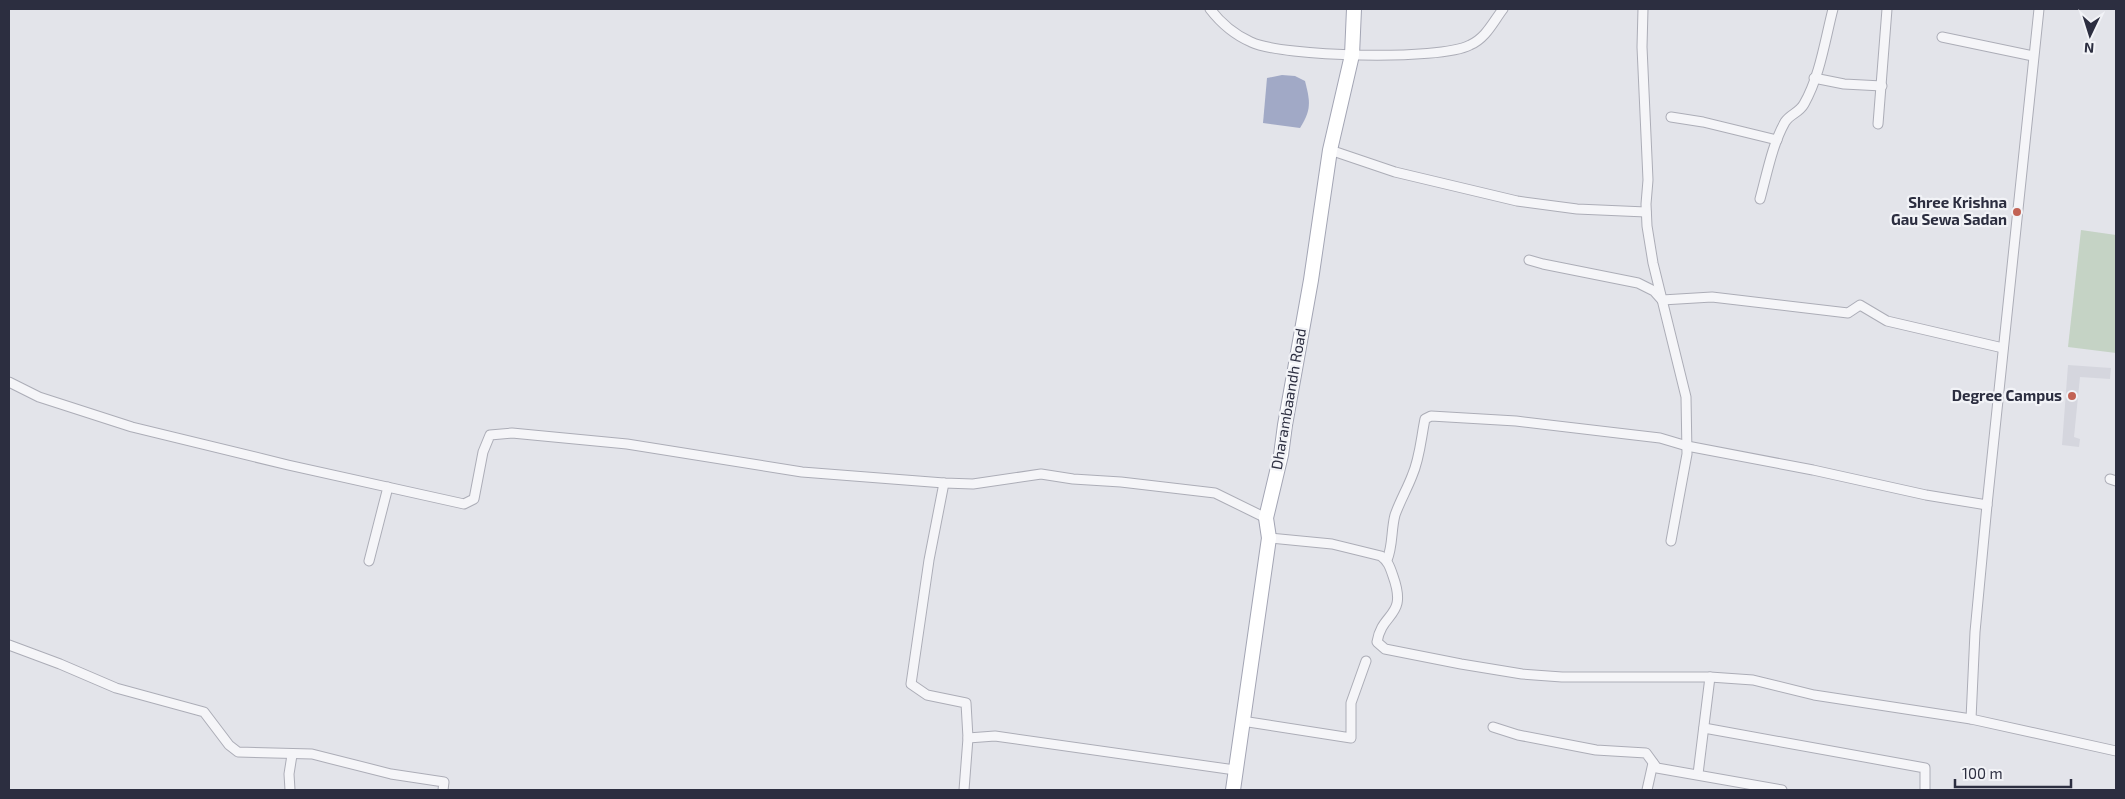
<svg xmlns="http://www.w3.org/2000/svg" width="2125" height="799" viewBox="0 0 2125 799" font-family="'Exo 2',sans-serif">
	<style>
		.built { fill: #d5d6de }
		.green { fill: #c5d3c5 }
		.water { fill: #a1a9c6 }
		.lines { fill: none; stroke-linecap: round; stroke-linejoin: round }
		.minor-casing { stroke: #acadb7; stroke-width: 11 }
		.primary-casing { stroke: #a3a5b4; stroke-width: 16 }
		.minor { stroke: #f5f5f8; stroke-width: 9 }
		.primary { stroke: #fff; stroke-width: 14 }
		.poi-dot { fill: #c26254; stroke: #f2f3f7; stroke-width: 2 }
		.labels { text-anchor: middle; stroke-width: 4.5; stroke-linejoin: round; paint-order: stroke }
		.poi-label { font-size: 15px; font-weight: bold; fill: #2c2e40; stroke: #f2f3f7; text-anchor: end }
		.street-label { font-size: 15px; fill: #2c2e40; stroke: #f2f3f7 }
	</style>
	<rect width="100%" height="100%" fill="#e3e4ea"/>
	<path class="built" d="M 2068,365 L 2111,368 L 2110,379 L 2080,377 L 2074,437 L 2080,439 L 2079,447 L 2062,445 Z"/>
	<path class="green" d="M 2081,230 L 2116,235 L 2116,353 L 2068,347 Z"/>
	<path class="water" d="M 1282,75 L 1295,76 L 1305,81 C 1310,101 1312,109 1300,128 L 1263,123 L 1267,78 Z"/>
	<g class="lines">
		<defs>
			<g id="minor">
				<path d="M 1210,9 C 1220,22 1235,35 1251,42 C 1282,57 1440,61 1470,45 C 1486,38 1493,22 1503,9"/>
				<path d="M 1643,9 L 1642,47 L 1648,180 L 1646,204 L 1647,226 L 1653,263 L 1686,397 L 1687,454 L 1671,541"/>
				<path d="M 1942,37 L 2033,56"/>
				<path d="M 1814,78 L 1844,84 L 1882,86"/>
				<path d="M 1671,117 L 1703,122 L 1777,140"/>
				<path d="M 1878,124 L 1887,9"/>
				<path d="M 1330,150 L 1395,172 L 1517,201 L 1577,209 L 1646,212"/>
				<path d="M 1760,199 C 1767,174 1772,145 1785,122 C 1790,114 1799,113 1804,104 C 1820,76 1825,40 1833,9"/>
				<path d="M 1529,260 L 1543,264 L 1638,283 L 1654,291 L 1662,300 L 1712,297 L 1848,313 L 1860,305 L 1887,321 L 2003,348"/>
				<path d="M 9,382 L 39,397 L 132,427 L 288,465 L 464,504 L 474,499 L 483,452 L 490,435 L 512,433 L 627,444 L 802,472 L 944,483 L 973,484 L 1041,474 L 1073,479 L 1121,482 L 1215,493 L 1266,518"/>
				<path d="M 2110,479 L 2116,481"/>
				<path d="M 944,483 L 929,560 L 911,684 L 927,695 L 966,703 L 968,738 L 964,790"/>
				<path d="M 1269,538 L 1332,544 L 1381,556 C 1388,561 1390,567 1393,576 C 1408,618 1382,611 1377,642 L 1385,649 L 1461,664 L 1522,674 L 1562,677 L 1710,677 L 1753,680 L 1814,695 L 1971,719 L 2116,751"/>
				<path d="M 1387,560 C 1393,546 1391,530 1395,515 C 1400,501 1407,489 1412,476 C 1420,458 1421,438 1425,419 L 1431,416 L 1516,421 L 1660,438 L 1687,446 L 1813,470 L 1926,495 L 1987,505"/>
				<path d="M 369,561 L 388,487"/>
				<path d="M 9,645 L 60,664 L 116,688 L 204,712 L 229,745 L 238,752 L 312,754 L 391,774 L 444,782 L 443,790"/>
				<path d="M 1971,719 L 1975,632 L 1987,505 L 2039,9"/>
				<path d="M 1242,721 L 1351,738 L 1351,703 L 1366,661"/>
				<path d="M 1493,727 L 1518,735 L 1596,750 L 1646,753 L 1657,768 L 1782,790"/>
				<path d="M 1704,728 L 1925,768 L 1925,790"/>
				<path d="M 968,738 L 995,736 L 1235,770"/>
				<path d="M 1698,774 L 1710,677"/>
				<path d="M 290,790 L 289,774 L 292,755"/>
				<path d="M 1647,790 L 1653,763"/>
			</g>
			<path id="primary" d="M 1233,790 L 1269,538 L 1266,518 L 1281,455 L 1285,425 L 1311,280 L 1330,150 L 1352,55 L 1354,9"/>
		</defs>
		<use href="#minor" class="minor-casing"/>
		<use href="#primary" class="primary-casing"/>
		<use href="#minor" class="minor"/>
		<use href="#primary" class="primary"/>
	</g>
	<g class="poi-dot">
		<circle cx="2017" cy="212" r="5"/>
		<circle cx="2072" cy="396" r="5"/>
	</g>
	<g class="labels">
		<g class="poi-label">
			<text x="2007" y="208">Shree Krishna<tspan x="2007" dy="17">Gau Sewa Sadan</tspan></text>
			<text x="2062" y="401">Degree Campus</text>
		</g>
		<g class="street-label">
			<text transform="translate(1289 399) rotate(-80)" y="5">Dharambaandh Road</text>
		</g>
	</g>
	<rect width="2125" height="799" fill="none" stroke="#2c2e40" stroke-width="20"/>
	<g transform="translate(2090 35) rotate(184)" stroke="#f2f3f7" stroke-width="4" paint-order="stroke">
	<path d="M0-4L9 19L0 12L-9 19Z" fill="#2c2e40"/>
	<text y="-8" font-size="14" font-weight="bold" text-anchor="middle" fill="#2c2e40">N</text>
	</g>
	<path d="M1955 779v8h116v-8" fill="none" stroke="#2c2e40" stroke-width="2.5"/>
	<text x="1962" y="779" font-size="15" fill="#2c2e40" stroke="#f2f3f7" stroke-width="4" paint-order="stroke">100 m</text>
</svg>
